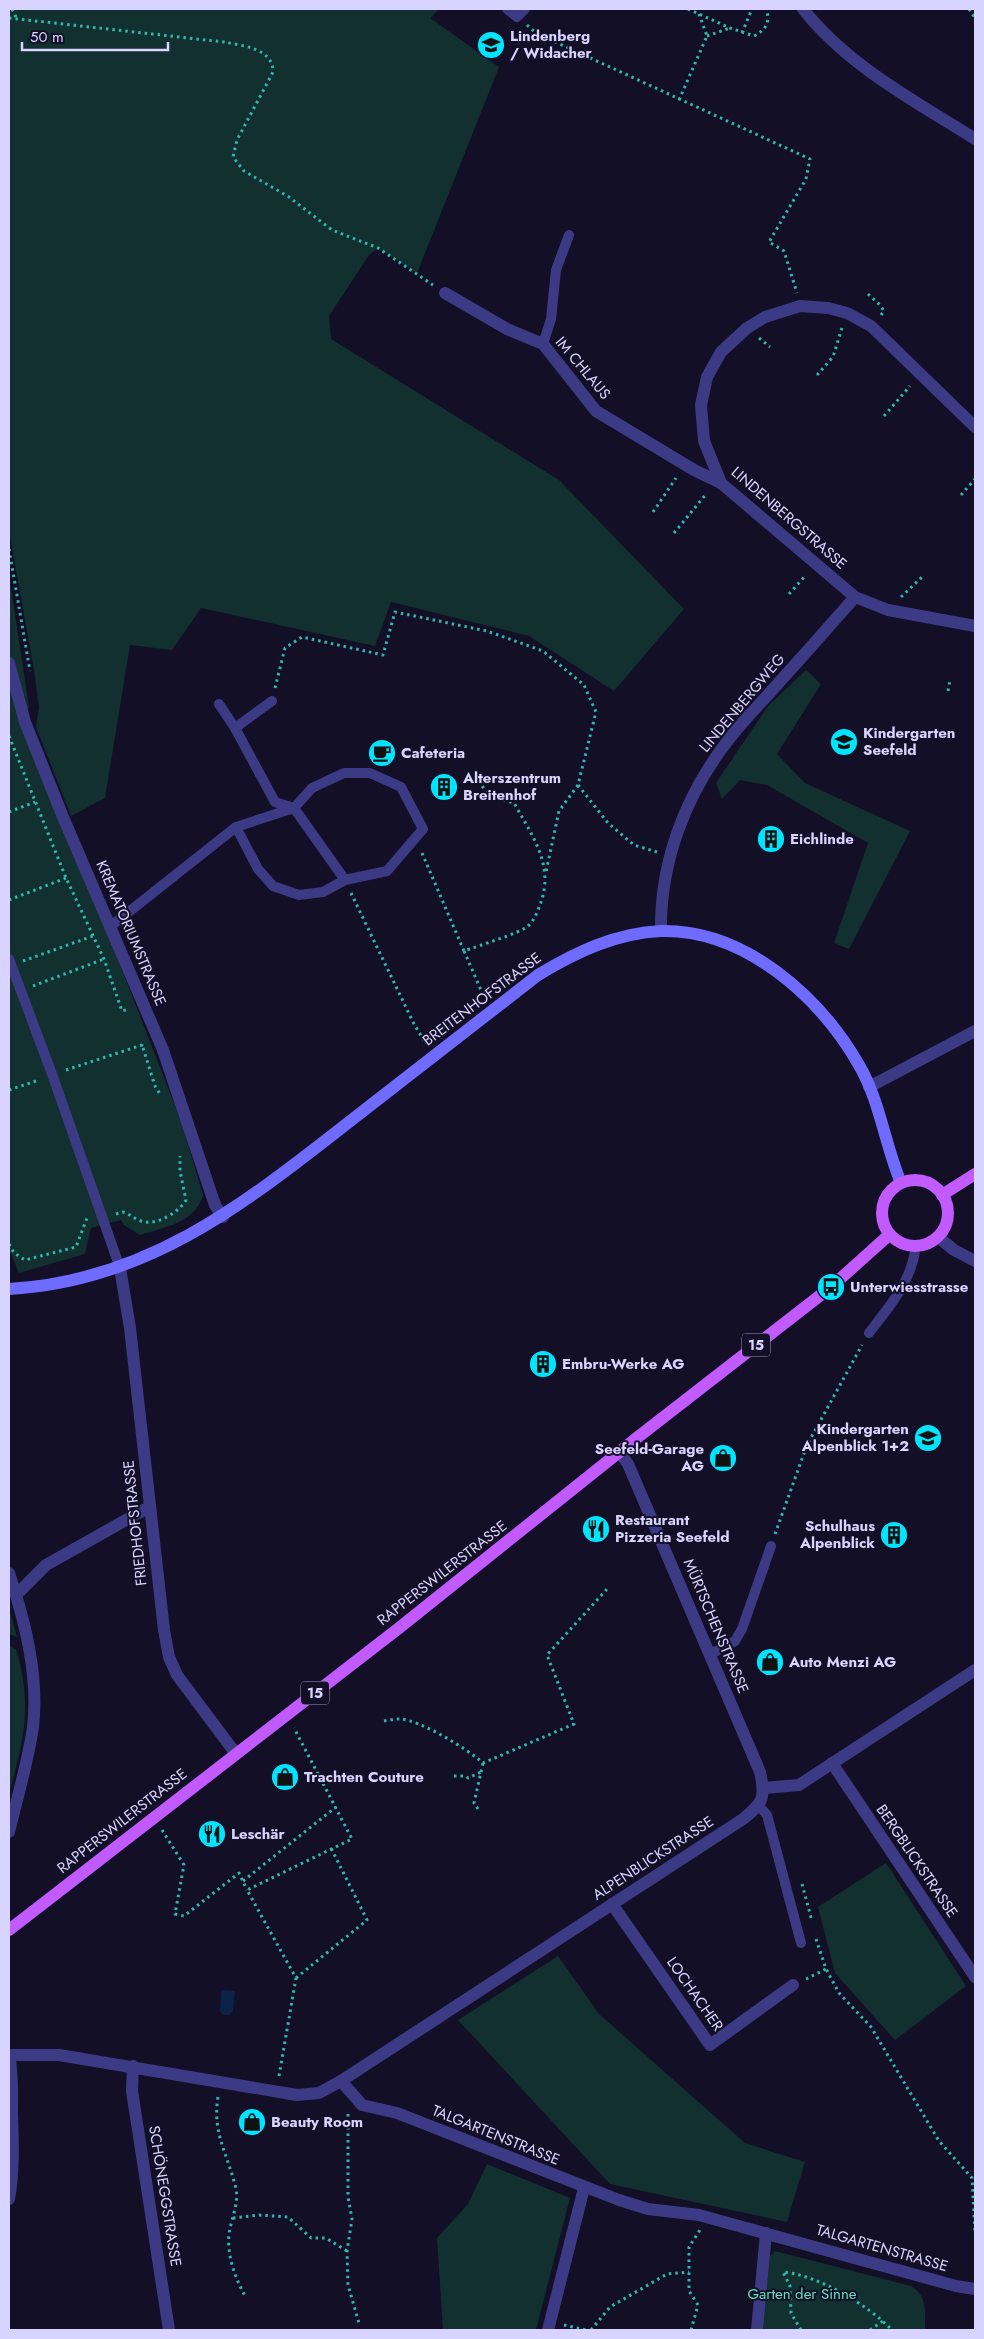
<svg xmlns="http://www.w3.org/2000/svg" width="984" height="2339" viewBox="0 0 984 2339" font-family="Jost,sans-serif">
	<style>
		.green { fill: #12302f }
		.water { fill: #0c2248 }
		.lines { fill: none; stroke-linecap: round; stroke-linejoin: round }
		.path { stroke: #2fb8b0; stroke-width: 3; stroke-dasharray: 2.5 4; stroke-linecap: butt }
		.lane { stroke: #3d3a85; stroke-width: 10 }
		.street { stroke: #3d3a85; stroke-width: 12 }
		.secondary { stroke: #6f6bff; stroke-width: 12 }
		.primary { stroke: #c25bff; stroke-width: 12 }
		.labels { text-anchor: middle; stroke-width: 4; stroke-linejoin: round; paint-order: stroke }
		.shield { fill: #130f26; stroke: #9e99be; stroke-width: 1 }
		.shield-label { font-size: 14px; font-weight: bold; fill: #d9d4ff }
		.poi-label { font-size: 15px; font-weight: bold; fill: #d9d4ff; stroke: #130f26; text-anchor: start }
		.street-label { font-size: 15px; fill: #d9d4ff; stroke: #130f26 }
		.park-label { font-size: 15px; fill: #5fe0c0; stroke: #130f26 }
	</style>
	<rect width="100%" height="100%" fill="#130f26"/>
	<g class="green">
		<path d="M 9,9 L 439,9 L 430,18 L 499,67 L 417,273 L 378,248 L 369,255 L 329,316 L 331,339 L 559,480 L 684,609 L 614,691 L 529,636 L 391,602 L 375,646 L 201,608 L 172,650 L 130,645 L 105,798 L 71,816 L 36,727 L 39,707 L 34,670 L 9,531 Z"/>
		<path d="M 9,574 L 29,707 L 25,722 L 181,1121 L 203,1195 C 195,1223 165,1227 140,1235 L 124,1225 L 121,1220 L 91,1228 L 85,1254 L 19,1273 L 9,1249 Z"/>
		<path d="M 806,670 L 821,684 L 777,754 L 805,783 L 910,831 L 849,949 L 834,943 L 868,843 L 767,785 L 740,780 L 722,799 L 716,783 L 768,706 Z"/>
		<path d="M 9,1608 L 17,1637 L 9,1634 Z"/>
		<path d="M 9,1646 L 16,1649 C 33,1707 24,1738 9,1794 Z"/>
		<path d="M 886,1863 L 966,1986 L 895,2040 L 835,1973 L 818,1907 Z"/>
		<path d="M 558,1956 L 599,2014 L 745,2143 L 805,2162 L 787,2222 L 610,2184 L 458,2020 Z"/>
		<path d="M 487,2164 L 570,2198 L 536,2330 L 443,2330 L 437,2238 L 468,2204 Z"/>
		<path d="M 775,2251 L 911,2286 C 928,2296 925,2313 925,2330 L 763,2330 L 770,2256 Z"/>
	</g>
	<path class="water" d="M 221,1990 L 235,1991 L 233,2011 L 229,2015 L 223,2015 L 220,2011 Z"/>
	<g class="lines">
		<g class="path">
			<path d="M 12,9 L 17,19"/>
			<path d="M 688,9 L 730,28 L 754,36 C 766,30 771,21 766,9"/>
			<path d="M 969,9 L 975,18"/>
			<path d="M 9,18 L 224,42 C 243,46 273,48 273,72 L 237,140 L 233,157 L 244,171 L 289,197 L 332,230 L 378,248 L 433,285"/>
			<path d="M 527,25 L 536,33 L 810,159 L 806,179 L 769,242 L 784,251 L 797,293"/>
			<path d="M 742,33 L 752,9"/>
			<path d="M 707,36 L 730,28"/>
			<path d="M 679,100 L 707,36 L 699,14"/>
			<path d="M 868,294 L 880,305 L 884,311 L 881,315"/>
			<path d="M 759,338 L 770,347"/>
			<path d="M 817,375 L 833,357 L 842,328"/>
			<path d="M 884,416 L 910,386"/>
			<path d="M 961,495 L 975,479"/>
			<path d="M 653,512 L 676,478"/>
			<path d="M 674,533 L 707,493"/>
			<path d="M 9,549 L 30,671"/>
			<path d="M 789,594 L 806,575"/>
			<path d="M 901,597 L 922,577"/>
			<path d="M 275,688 L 285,648 L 302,637 L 383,655 L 395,612 L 487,631 L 543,651 L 584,685 L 596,712 L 578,785 L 559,811 L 546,872"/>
			<path d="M 948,691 L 950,680"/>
			<path d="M 9,736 L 66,878 L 104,959 L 122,1011 L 129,1009"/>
			<path d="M 578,785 L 608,823 L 634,845 L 657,852"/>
			<path d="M 9,812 L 35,802"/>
			<path d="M 422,853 L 464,951 C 477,946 521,933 528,926 C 535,920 538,910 541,902 C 554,865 532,835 514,803 L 489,795 L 473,774"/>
			<path d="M 351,893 L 414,1024 L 426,1044"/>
			<path d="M 9,900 L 66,878"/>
			<path d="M 464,951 L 484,997"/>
			<path d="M 23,961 L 93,936"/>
			<path d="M 33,986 L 104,959"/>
			<path d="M 143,1048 L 155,1086 L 160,1094"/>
			<path d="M 66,1070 L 142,1045 L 141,1042"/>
			<path d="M 9,1090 L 39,1080"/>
			<path d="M 116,1214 L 123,1212 C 130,1214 137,1221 145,1222 C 159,1224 179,1212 186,1200 L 180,1171 L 180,1156"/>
			<path d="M 9,1244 L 14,1253 L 25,1260 L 76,1247 L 87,1218"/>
			<path d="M 775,1534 L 807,1445 L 862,1345"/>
			<path d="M 384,1721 C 389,1720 394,1719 399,1719 C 419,1719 469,1750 483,1763 L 574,1724 L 547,1655 L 608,1588"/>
			<path d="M 454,1776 L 466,1776 L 468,1778 L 481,1772"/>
			<path d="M 478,1809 L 474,1803 L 483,1763"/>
			<path d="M 162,1830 L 184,1865 L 175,1914 L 184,1916 L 239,1873 L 247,1890"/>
			<path d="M 243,1881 L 336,1807"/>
			<path d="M 802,1884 L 812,1921"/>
			<path d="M 816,1939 L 826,1969 L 839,1993 L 871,2027 L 939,2141 L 972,2178 L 975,2232"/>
			<path d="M 296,1978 L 367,1920 L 331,1848"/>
			<path d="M 806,1979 L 826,1969"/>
			<path d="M 279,2076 L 296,1978 L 247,1890 L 352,1839 L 294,1728"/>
			<path d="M 218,2097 C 212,2134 228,2154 236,2189 C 239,2204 231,2219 229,2234 C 227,2257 235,2277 245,2296"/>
			<path d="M 348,2114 L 348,2197 L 352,2219 L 347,2251 L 348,2285 L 359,2323"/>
			<path d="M 233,2218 L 259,2215 L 288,2217 L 311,2238 L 326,2238 L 347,2251"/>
			<path d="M 564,2325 L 586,2330"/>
			<path d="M 591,2330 L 610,2307 L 667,2274 L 689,2272"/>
			<path d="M 691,2330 L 698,2305 L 689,2291 L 689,2247 L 700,2230"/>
			<path d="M 801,2330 L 791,2313 L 790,2286 L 783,2272 C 818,2275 868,2305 892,2330"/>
			<path d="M 870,2330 L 883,2321"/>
		</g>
		<g class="lane">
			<path d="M 507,9 L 517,17 L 525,9"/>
			<path d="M 543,344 L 551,319 L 556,270 L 569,235"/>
			<path d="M 219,704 L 235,728 L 275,802 L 294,808 L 345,880"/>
			<path d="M 235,728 L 272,701"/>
			<path d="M 111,926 L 236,827 L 294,808 L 312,788 L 344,773 L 370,773 L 401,787 L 423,829 L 387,871 L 345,880 L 323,892 L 299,895 L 273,886 L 258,869 L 236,827"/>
			<path d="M 9,959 L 52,1074 L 120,1268"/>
			<path d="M 869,1333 C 891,1304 911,1283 916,1246"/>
			<path d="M 711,1654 L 735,1641 L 742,1629 L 771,1546"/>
			<path d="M 759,1806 L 767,1815 L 801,1943"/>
		</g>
		<g class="street">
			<path d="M 803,9 C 848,66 915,101 975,139"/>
			<path d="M 445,293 L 507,329 L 543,344 L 596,411 L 694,470 L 721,483"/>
			<path d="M 975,427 L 871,326 L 847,313 L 828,308 L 800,306 L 765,317 L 747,328 L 721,352 L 707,377 L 701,405 L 704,441 L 721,483 L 855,597 L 888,610 L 975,626"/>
			<path d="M 9,663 L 25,722 L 63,817 L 163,1050 L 215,1205 L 223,1217"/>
			<path d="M 661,931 C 660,861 686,794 729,739 C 745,718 765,699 782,679 C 807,652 831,624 855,597"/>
			<path d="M 869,1087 L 975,1031"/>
			<path d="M 938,1237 L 954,1250 L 975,1261"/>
			<path d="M 120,1268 L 130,1328 L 164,1630 L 169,1657 L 177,1675 L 236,1754"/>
			<path d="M 9,1573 C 25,1621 39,1676 33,1727 C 28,1762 17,1798 9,1832"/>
			<path d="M 16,1595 L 46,1565 L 149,1507"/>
			<path d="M 832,1763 L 975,1977"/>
			<path d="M 764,1788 L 799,1785 L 975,1670"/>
			<path d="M 612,1904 L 710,2045 L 793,1985"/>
			<path d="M 9,2055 L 59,2055 L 297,2095 L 319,2093 L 341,2081 L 743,1819 C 763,1803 766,1798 760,1772 L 628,1464 L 619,1452"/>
			<path d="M 133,2066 L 132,2091 L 169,2330"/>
			<path d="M 341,2081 L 362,2105 L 397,2113 L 619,2200 L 648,2209 L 699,2215 L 956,2286 L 975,2289"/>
			<path d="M 9,2199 C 14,2171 13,2142 12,2113 C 12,2094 13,2074 9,2055"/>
			<path d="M 548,2330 L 584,2188"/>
			<path d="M 757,2330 L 766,2233"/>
		</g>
		<path class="secondary" d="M 9,1289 C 152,1281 250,1199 358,1115 C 418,1068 478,1021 538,975 C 576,952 616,933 661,931 C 745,929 820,997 859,1065 C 880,1101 885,1145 901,1183"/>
		<g class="primary">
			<circle cx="915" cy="1213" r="33"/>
			<path d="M 942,1195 L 975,1174"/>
			<path d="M 9,1930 L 399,1628 L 638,1437 L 831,1287 L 889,1235"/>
		</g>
	</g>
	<defs>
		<symbol id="school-disc" viewBox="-11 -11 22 22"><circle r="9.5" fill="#00e5ff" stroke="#130f26"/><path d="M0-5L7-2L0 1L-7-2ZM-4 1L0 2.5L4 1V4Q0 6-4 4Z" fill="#111"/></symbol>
		<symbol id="cafe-disc" viewBox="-11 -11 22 22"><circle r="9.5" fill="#00e5ff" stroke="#130f26"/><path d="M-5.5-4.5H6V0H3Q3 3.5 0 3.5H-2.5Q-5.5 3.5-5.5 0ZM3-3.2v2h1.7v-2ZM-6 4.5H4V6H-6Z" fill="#111"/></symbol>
		<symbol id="building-disc" viewBox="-11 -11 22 22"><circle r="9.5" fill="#00e5ff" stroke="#130f26"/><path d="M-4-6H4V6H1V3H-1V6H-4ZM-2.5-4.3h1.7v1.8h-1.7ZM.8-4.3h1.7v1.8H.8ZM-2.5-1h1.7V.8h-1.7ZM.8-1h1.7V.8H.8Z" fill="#111"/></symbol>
		<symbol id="bus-disc" viewBox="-11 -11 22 22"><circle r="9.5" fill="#00e5ff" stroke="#130f26"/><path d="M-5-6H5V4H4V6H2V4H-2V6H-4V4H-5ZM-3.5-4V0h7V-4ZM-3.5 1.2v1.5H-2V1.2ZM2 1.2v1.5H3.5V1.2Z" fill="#111"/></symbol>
		<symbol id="shop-disc" viewBox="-11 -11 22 22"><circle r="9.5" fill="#00e5ff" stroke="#130f26"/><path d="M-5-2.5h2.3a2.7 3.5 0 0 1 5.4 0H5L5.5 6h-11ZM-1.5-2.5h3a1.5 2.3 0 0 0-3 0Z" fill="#111"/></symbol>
		<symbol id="restaurant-disc" viewBox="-11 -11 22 22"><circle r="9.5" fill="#00e5ff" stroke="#130f26"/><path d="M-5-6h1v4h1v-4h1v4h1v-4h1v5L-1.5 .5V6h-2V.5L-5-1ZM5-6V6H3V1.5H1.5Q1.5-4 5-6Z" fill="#111"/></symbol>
	</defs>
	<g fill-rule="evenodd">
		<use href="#school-disc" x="475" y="29" width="32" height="32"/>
		<use href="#school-disc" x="828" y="726" width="32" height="32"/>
		<use href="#cafe-disc" x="366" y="737" width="32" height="32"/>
		<use href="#building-disc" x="428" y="771" width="32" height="32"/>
		<use href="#building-disc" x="755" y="823" width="32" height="32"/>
		<use href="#bus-disc" x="815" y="1271" width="32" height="32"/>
		<use href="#building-disc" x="527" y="1348" width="32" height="32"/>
		<use href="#school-disc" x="912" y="1422" width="32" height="32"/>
		<use href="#shop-disc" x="707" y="1442" width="32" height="32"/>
		<use href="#restaurant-disc" x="580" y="1513" width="32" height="32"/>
		<use href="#building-disc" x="878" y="1519" width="32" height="32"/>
		<use href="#shop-disc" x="754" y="1646" width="32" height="32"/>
		<use href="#shop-disc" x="269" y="1761" width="32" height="32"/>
		<use href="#restaurant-disc" x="196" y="1818" width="32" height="32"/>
		<use href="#shop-disc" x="236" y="2106" width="32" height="32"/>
	</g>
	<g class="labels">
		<g class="shield">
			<rect x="742" y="1333.5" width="28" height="23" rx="4"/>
			<rect x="301" y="1681.5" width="28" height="23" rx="4"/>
		</g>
		<g class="shield-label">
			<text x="756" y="1350">15</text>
			<text x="315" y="1698">15</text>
		</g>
		<g class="poi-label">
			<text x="510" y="41">Lindenberg<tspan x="510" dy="17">/ Widacher</tspan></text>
			<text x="863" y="738">Kindergarten<tspan x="863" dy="17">Seefeld</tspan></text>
			<text x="401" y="758">Cafeteria</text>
			<text x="463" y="783">Alterszentrum<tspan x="463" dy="17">Breitenhof</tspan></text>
			<text x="790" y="844">Eichlinde</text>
			<text x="850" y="1292">Unterwiesstrasse</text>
			<text x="562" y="1369">Embru-Werke AG</text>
			<text x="909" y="1434" text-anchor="end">Kindergarten<tspan x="909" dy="17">Alpenblick 1+2</tspan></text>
			<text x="704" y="1454" text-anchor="end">Seefeld-Garage<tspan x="704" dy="17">AG</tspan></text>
			<text x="615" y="1525">Restaurant<tspan x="615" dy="17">Pizzeria Seefeld</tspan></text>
			<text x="875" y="1531" text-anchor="end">Schulhaus<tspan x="875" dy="17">Alpenblick</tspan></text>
			<text x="789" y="1667">Auto Menzi AG</text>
			<text x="304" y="1782">Trachten Couture</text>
			<text x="231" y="1839">Leschär</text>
			<text x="271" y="2127">Beauty Room</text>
		</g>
		<g class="street-label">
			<text transform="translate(583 368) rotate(50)" y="5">IM CHLAUS</text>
			<text transform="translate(789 518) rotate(41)" y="5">LINDENBERGSTRASSE</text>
			<text transform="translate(742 703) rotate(-50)" y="5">LINDENBERGWEG</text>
			<text transform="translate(131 933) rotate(67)" y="5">KREMATORIUMSTRASSE</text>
			<text transform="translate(482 999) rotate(-37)" y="5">BREITENHOFSTRASSE</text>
			<text transform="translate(135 1523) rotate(-96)" y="5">FRIEDHOFSTRASSE</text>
			<text transform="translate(442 1573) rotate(-38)" y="5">RAPPERSWILERSTRASSE</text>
			<text transform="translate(716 1626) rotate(67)" y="5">MÜRTSCHENSTRASSE</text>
			<text transform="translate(122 1821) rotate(-38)" y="5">RAPPERSWILERSTRASSE</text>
			<text transform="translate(653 1858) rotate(-33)" y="5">ALPENBLICKSTRASSE</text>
			<text transform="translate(917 1861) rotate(56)" y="5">BERGBLICKSTRASSE</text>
			<text transform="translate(695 1994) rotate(55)" y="5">LOCHACHER</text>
			<text transform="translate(496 2135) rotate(22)" y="5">TALGARTENSTRASSE</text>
			<text transform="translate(165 2196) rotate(81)" y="5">SCHÖNEGGSTRASSE</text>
			<text transform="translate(882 2248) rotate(16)" y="5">TALGARTENSTRASSE</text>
		</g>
		<g class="park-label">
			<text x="802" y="2299">Garten der Sinne</text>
		</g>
	</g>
	<rect width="984" height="2339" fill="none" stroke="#d9d4ff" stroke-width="20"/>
	<path d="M22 42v8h146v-8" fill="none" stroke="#d9d4ff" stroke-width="2.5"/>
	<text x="30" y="42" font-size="15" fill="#d9d4ff" stroke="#130f26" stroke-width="4" paint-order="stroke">50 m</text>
</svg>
